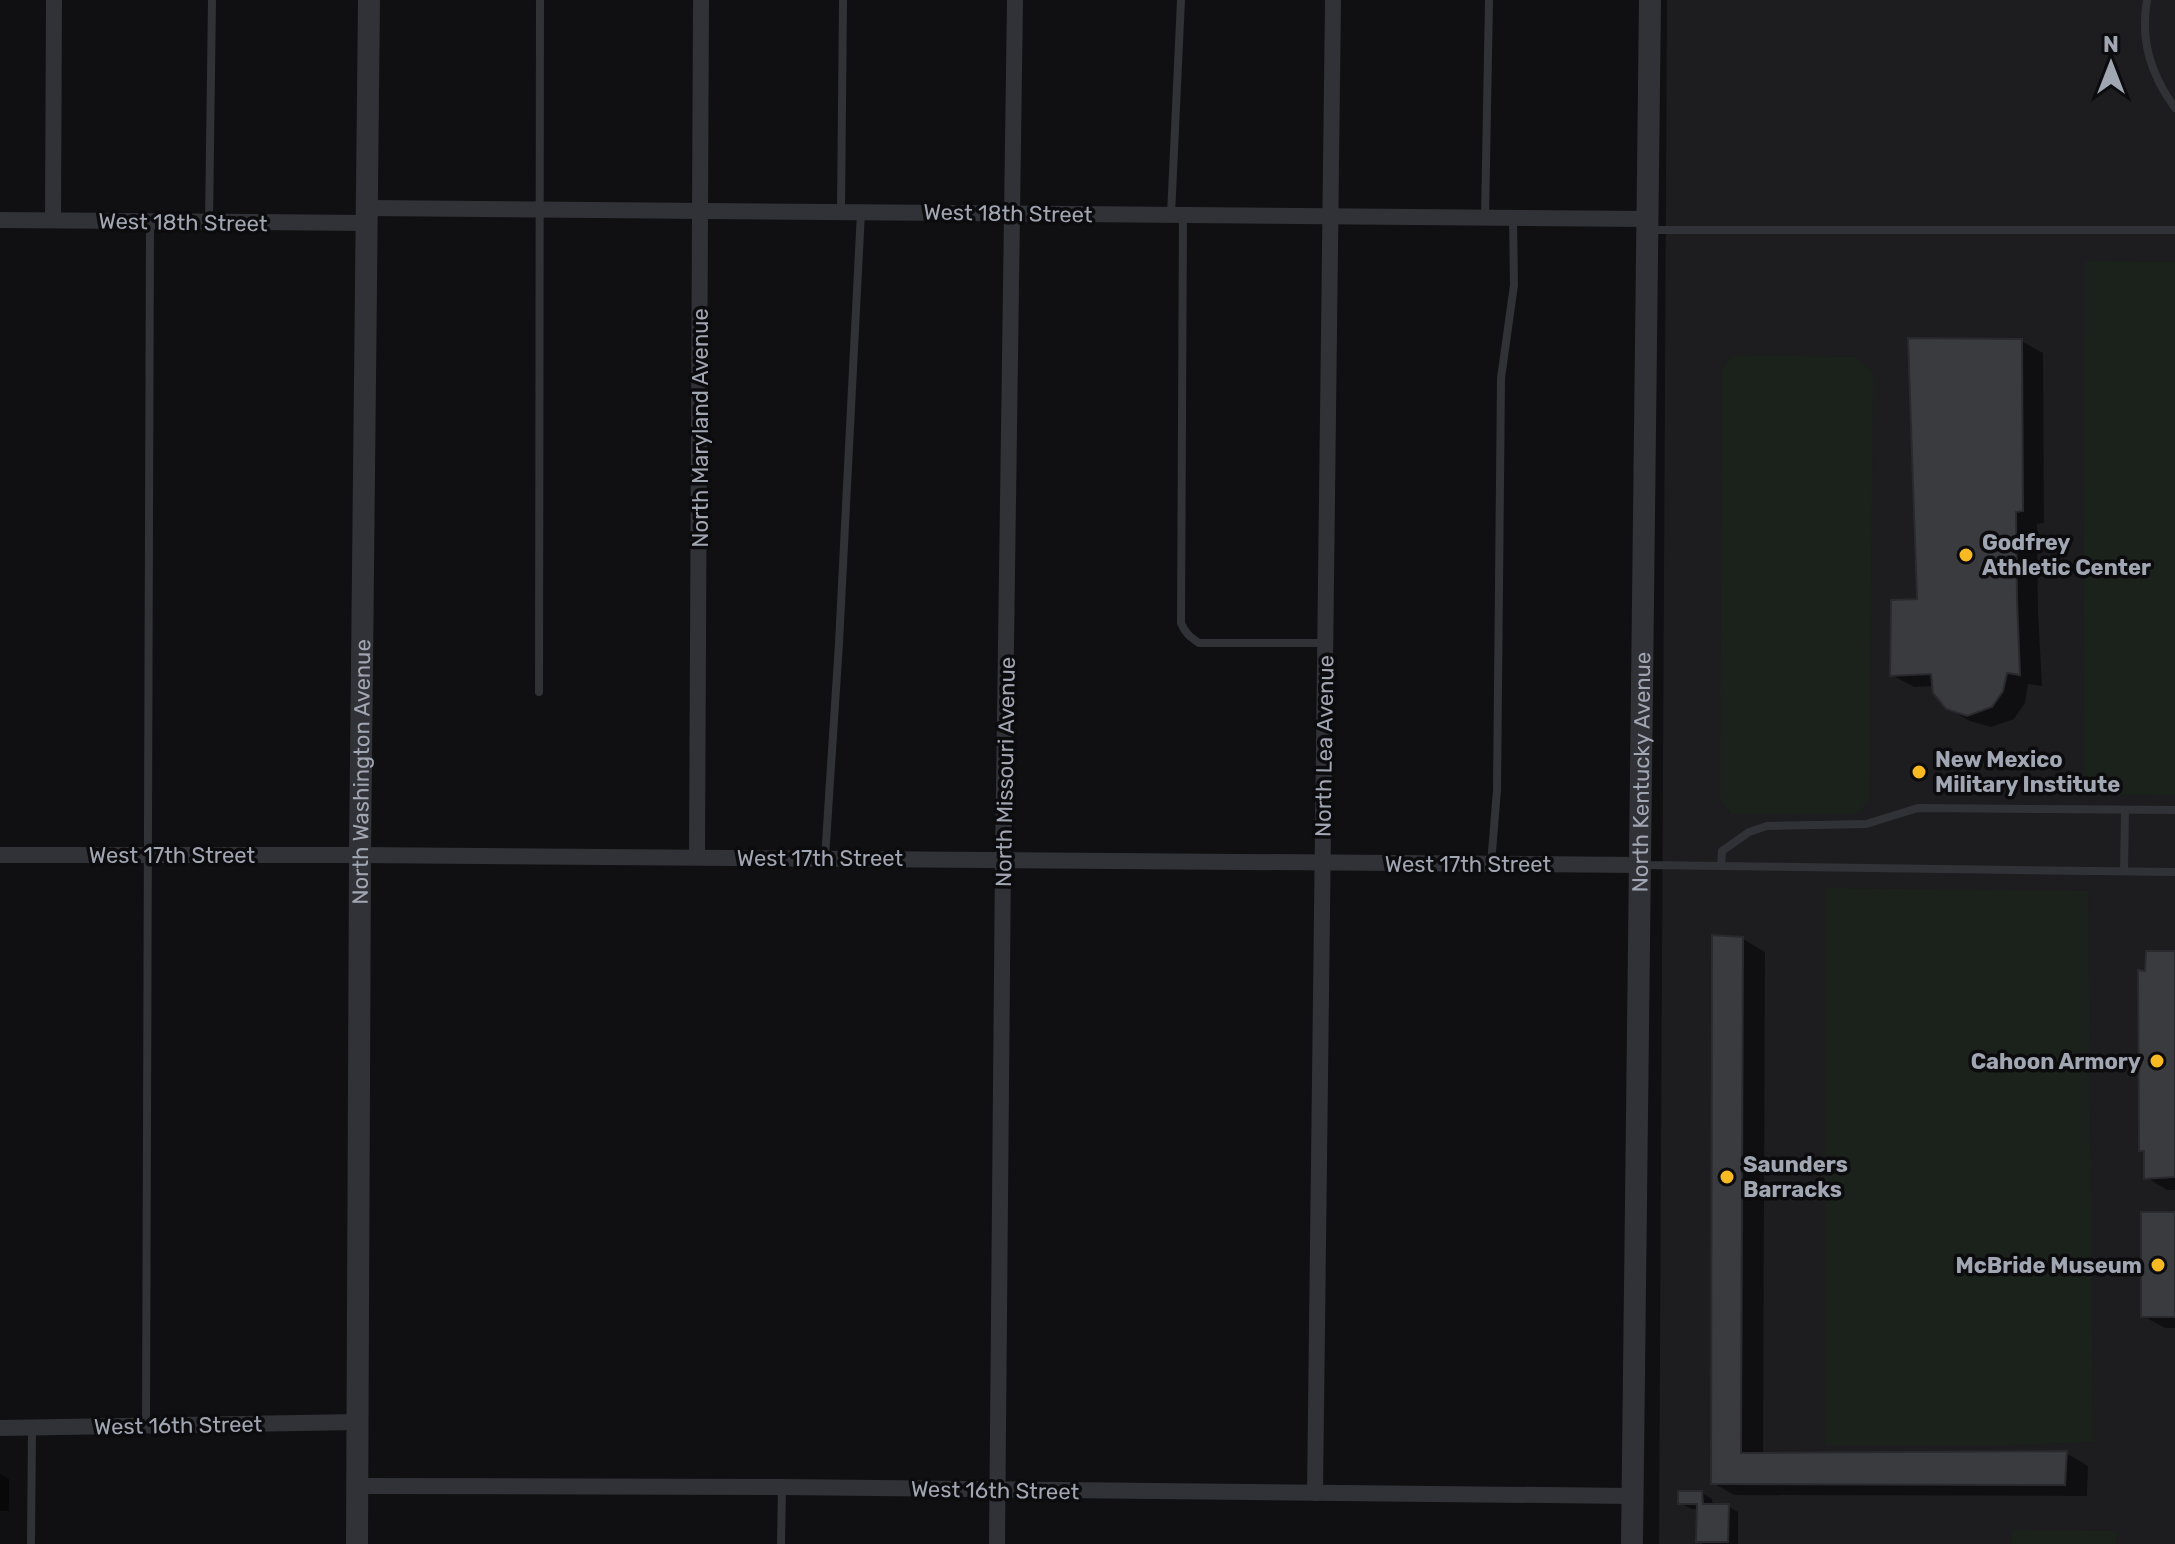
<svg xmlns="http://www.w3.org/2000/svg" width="2175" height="1544" viewBox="0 0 2175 1544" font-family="Rubik,sans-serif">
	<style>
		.built { fill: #1d1c1f }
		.green { fill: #1b221c }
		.shadow { fill: #0007 }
		.building { fill: #3a3b3f; stroke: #2a2a2e; stroke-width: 2 }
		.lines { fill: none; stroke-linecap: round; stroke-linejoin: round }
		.service { stroke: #313237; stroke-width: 8 }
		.minor { stroke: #313237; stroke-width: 16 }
		.tertiary { stroke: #313237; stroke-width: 22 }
		.poi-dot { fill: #f8ba23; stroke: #0c0b0d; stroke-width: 3 }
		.labels { text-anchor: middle; stroke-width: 7; stroke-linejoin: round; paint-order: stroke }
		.street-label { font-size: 22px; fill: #a1a6b3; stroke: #0c0b0d }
		.poi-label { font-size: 22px; font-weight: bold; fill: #a1a6b3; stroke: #0c0b0d; text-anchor: start }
	</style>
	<rect width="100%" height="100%" fill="#101012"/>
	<path class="built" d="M 1667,0 L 2175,0 L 2175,1544 L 1659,1544 Z"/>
	<g class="green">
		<path d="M 2085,261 L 2175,262 L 2175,795 L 2083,794 Z"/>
		<path d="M 1734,355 L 1855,357 L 1873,372 L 1869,801 L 1855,814 L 1732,814 L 1720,799 L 1722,369 Z"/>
		<path d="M 1825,888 L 2088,891 L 2093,1442 L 2009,1445 L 1825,1445 Z"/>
		<path d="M 2012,1530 L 2116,1531 L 2116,1544 L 2012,1544 Z"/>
	</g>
	<g class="shadow">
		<path d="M 2021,341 L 2043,353 L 2044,523 L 2037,524 L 2038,612 L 2042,686 L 2028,684 L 2025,703 L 2014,719 L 1991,727 L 1970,721 L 1947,708 L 1934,686 L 1914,687 L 1892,675 L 1919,601 Z"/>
		<path d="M 1743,939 L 1765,952 L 1763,1455 L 2066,1453 L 2088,1466 L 2087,1496 L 1734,1495 L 1713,1483 Z"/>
		<path d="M 2175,953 L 2175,1190 L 2167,1190 L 2146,1177 L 2146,1153 L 2141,1150 L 2147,973 Z"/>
		<path d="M 2175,1214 L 2175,1328 L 2165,1328 L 2143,1316 Z"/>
		<path d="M 0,1474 L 9,1479 L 9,1511 L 0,1511 Z"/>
		<path d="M 1702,1493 L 1712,1499 L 1713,1506 L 1728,1506 L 1738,1512 L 1738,1544 L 1703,1544 L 1698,1541 L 1699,1509 L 1691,1509 L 1680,1503 Z"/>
	</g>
	<g class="building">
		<path d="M 1908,338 L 2022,339 L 2023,511 L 2016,512 L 2017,599 L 2020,675 L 2007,673 L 2003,691 L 1992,707 L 1967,716 L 1946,709 L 1933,693 L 1931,674 L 1890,676 L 1891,600 L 1917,599 Z"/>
		<path d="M 1712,935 L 1743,937 L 1741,1453 L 2067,1451 L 2065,1485 L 1711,1484 Z"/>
		<path d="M 2146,951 L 2175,951 L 2175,1177 L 2144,1179 L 2144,1151 L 2139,1151 L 2138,970 L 2145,971 Z"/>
		<rect x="2141" y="1212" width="34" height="105"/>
		<path d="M 1678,1491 L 1702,1491 L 1703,1504 L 1729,1504 L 1728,1542 L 1696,1542 L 1697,1504 L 1678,1504 Z"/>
	</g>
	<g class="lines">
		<g class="service">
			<path d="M 2147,0 C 2140,41 2151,75 2175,108"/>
			<path d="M 841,211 L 843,0"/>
			<path d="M 1171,215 L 1181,0"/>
			<path d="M 1183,215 L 1181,623 C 1185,633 1190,637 1199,643 L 1325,643"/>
			<path d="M 1485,218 L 1489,0"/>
			<path d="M 209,222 L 212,0"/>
			<path d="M 1649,230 L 2175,230"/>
			<path d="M 539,692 L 540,0"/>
			<path d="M 825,858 L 839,643 L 861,212"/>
			<path d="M 1491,864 L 1497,790 L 1501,378 L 1514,285 L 1513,218"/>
			<path d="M 1640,865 L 2175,872"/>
			<path d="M 1721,866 L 1722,851 L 1749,832 L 1767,826 L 1866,824 L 1918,808 L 2175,810"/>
			<path d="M 2124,871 L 2125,810"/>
			<path d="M 146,1426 L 150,221"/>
			<path d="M 31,1544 L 32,1428"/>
			<path d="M 781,1544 L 782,1487"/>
		</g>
		<g class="minor">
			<path d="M 367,208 L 1649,219"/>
			<path d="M 0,220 L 367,223"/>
			<path d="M 53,220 L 54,0"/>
			<path d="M 0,855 L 360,855 L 1639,865"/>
			<path d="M 697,857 L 701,0"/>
			<path d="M 0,1428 L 357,1422"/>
			<path d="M 358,1486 L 782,1487 L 1632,1496"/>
			<path d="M 1315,1493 L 1333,0"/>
			<path d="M 997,1544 L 1003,859 L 1015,0"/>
		</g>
		<g class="tertiary">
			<path id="s1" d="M 357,1544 L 360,855 L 369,0"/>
			<path id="s2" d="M 1632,1544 L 1650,0"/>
		</g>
	</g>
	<g class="poi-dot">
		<circle cx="1966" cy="555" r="8"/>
		<circle cx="1919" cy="772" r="8"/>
		<circle cx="2157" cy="1061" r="8"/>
		<circle cx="1727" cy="1177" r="8"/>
		<circle cx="2158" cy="1265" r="8"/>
	</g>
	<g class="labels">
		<g class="street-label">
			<text transform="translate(1008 213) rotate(1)" y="8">West 18th Street</text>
			<text transform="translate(183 222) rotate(1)" y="8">West 18th Street</text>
			<text transform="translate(700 428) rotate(-90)" y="8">North Maryland Avenue</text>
			<text transform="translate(1324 746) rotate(-89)" y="8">North Lea Avenue</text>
			<text dy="8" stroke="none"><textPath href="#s1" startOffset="772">North Washington Avenue</textPath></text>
			<text transform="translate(1005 772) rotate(-89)" y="8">North Missouri Avenue</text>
			<text dy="8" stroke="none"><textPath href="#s2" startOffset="772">North Kentucky Avenue</textPath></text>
			<text x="172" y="863">West 17th Street</text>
			<text x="820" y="866">West 17th Street</text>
			<text x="1468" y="872">West 17th Street</text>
			<text transform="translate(178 1425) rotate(-1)" y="8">West 16th Street</text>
			<text transform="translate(995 1490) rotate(1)" y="8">West 16th Street</text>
		</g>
		<g class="poi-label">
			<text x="1982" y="550">Godfrey<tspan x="1982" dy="25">Athletic Center</tspan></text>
			<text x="1935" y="767">New Mexico<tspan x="1935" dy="25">Military Institute</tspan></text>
			<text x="2141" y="1069" text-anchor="end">Cahoon Armory</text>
			<text x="1743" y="1172">Saunders<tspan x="1743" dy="25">Barracks</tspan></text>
			<text x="2142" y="1273" text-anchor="end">McBride Museum</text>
		</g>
	</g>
	<g transform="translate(2111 64)" stroke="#0c0b0d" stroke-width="6" paint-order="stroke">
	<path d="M0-6L14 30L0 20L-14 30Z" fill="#a1a6b3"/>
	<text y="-12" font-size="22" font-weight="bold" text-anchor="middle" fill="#a1a6b3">N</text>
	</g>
</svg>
